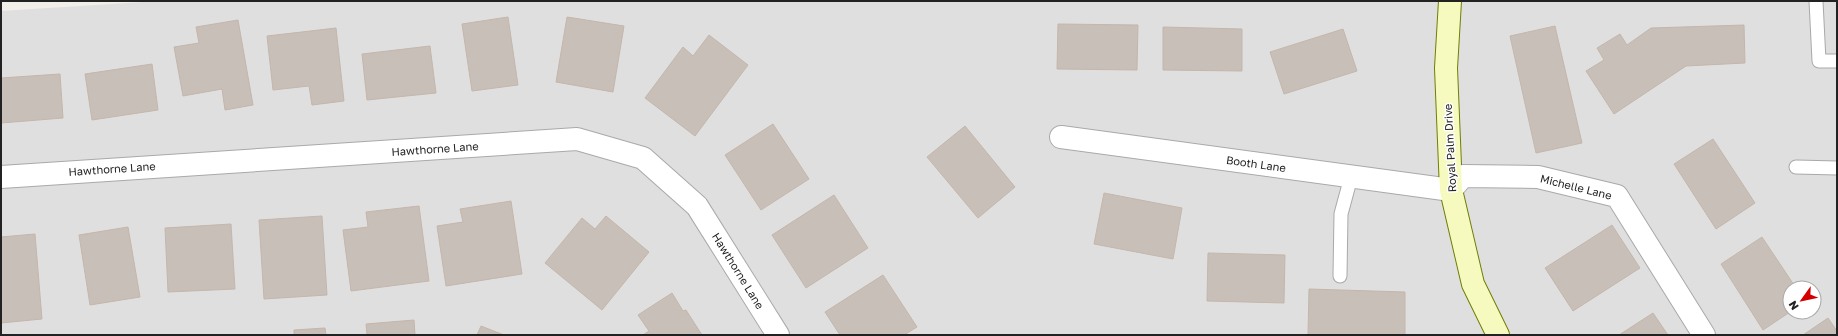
<svg xmlns="http://www.w3.org/2000/svg" width="1838" height="336" viewBox="0 0 1838 336" font-family="'Golos Text',sans-serif">
	<style>
		.residential { fill: #e0dfdf; fill-rule: evenodd }
		.building { fill: #c7bfb8; stroke: #c4b6ab }
		.lines { fill: none; stroke-linecap: round; stroke-linejoin: round }
		.lane-casing { stroke: #a9a9a9; stroke-width: 15 }
		.street-casing { stroke: #a9a9a9; stroke-width: 24 }
		.secondary-casing { stroke: #707d05; stroke-width: 24 }
		.lane { stroke: #fff; stroke-width: 13 }
		.street { stroke: #fff; stroke-width: 22 }
		.secondary { stroke: #f7fabf; stroke-width: 22 }
		.labels { text-anchor: middle; stroke-width: 3; stroke-linejoin: round; paint-order: stroke }
		.street-label { font-size: 11px; fill: #222; stroke: #fff }
	</style>
	<rect width="100%" height="100%" fill="#f2efe9"/>
	<path class="residential" d="M 159,1 L 1837,1 L 1837,335 L 1,335 L 1,11 ZM 1790,288 L 1814,288 L 1814,312 L 1790,312 Z"/>
	<g class="building">
		<path d="M 508,17 L 518,85 L 472,91 L 462,24 Z"/>
		<path d="M 567,17 L 624,26 L 613,92 L 556,82 Z"/>
		<path d="M 238,20 L 253,105 L 225,110 L 222,89 L 183,96 L 174,47 L 199,43 L 196,27 Z"/>
		<path d="M 1058,24 L 1138,25 L 1137,70 L 1057,69 Z"/>
		<path d="M 1744,25 L 1745,63 L 1686,66 L 1614,114 L 1586,71 L 1604,60 L 1597,48 L 1620,34 L 1627,45 L 1651,28 Z"/>
		<path d="M 1555,26 L 1582,143 L 1536,153 L 1510,36 Z"/>
		<path d="M 1163,27 L 1242,29 L 1242,71 L 1163,70 Z"/>
		<path d="M 336,28 L 344,101 L 312,105 L 309,86 L 273,90 L 267,36 Z"/>
		<path d="M 1343,29 L 1357,71 L 1284,94 L 1270,52 Z"/>
		<path d="M 709,35 L 748,65 L 695,136 L 645,98 L 683,47 L 693,56 Z"/>
		<path d="M 430,46 L 436,93 L 367,100 L 362,54 Z"/>
		<path d="M 152,64 L 158,110 L 92,120 L 85,74 Z"/>
		<path d="M 60,74 L 63,118 L 1,123 L 1,78 Z"/>
		<path d="M 773,124 L 809,179 L 761,210 L 725,155 Z"/>
		<path d="M 965,126 L 1015,187 L 978,218 L 927,157 Z"/>
		<path d="M 1713,139 L 1755,203 L 1716,229 L 1674,164 Z"/>
		<path d="M 1104,193 L 1182,208 L 1173,259 L 1094,244 Z"/>
		<path d="M 834,195 L 868,248 L 806,288 L 772,235 Z"/>
		<path d="M 511,201 L 522,274 L 446,286 L 437,226 L 463,222 L 460,209 Z"/>
		<path d="M 419,206 L 429,281 L 351,291 L 343,230 L 368,227 L 366,212 Z"/>
		<path d="M 322,216 L 327,295 L 264,299 L 259,220 Z"/>
		<path d="M 606,216 L 649,252 L 602,310 L 545,263 L 582,218 L 595,229 Z"/>
		<path d="M 231,224 L 235,289 L 168,292 L 165,228 Z"/>
		<path d="M 1612,225 L 1640,268 L 1573,311 L 1545,268 Z"/>
		<path d="M 128,227 L 140,297 L 90,305 L 79,235 Z"/>
		<path d="M 35,234 L 42,319 L 1,323 L 1,237 Z"/>
		<path d="M 1762,237 L 1796,288 L 1790,288 L 1790,312 L 1763,330 L 1721,264 Z"/>
		<path d="M 1208,253 L 1285,255 L 1284,303 L 1207,301 Z"/>
		<path d="M 883,275 L 917,327 L 904,335 L 840,335 L 825,312 Z"/>
		<path d="M 1309,289 L 1405,292 L 1405,335 L 1308,335 Z"/>
		<path d="M 672,293 L 683,311 L 686,310 L 702,335 L 643,335 L 649,331 L 638,315 Z"/>
		<path d="M 1653,313 L 1668,335 L 1619,335 Z"/>
		<path d="M 1828,318 L 1837,331 L 1837,335 L 1803,335 Z"/>
		<path d="M 414,320 L 415,335 L 367,335 L 366,324 Z"/>
		<path d="M 481,326 L 504,335 L 477,335 Z"/>
		<path d="M 325,328 L 326,335 L 294,335 L 294,330 Z"/>
	</g>
	<g class="lines">
		<defs>
			<g id="lane">
				<path d="M 1816,1 L 1819,61 L 1837,61"/>
				<path d="M 1796,167 L 1837,168"/>
				<path d="M 1340,276 L 1341,214 L 1351,177"/>
			</g>
			<g id="street">
				<path d="M 1061,137 L 1451,190 L 1463,176 L 1538,177 L 1617,196 L 1704,335"/>
				<path d="M 1,177 L 577,139 L 643,158 L 697,206 L 778,335"/>
			</g>
			<path id="secondary" d="M 1450,1 L 1446,68 L 1451,190 L 1473,284 L 1498,335"/>
		</defs>
		<use href="#lane" class="lane-casing"/>
		<use href="#street" class="street-casing"/>
		<use href="#secondary" class="secondary-casing"/>
		<use href="#lane" class="lane"/>
		<use href="#street" class="street"/>
		<use href="#secondary" class="secondary"/>
	</g>
	<g class="labels">
		<g class="street-label">
			<text transform="translate(1450 148) rotate(-93)" y="4">Royal Palm Drive</text>
			<text transform="translate(435 149) rotate(-4)" y="4">Hawthorne Lane</text>
			<text transform="translate(1256 164) rotate(8)" y="4">Booth Lane</text>
			<text transform="translate(112 169) rotate(-4)" y="4">Hawthorne Lane</text>
			<text transform="translate(1576 187) rotate(14)" y="4">Michelle Lane</text>
			<text transform="translate(738 271) rotate(58)" y="4">Hawthorne Lane</text>
		</g>
	</g>
	<rect width="1838" height="336" fill="none" stroke="#222222" stroke-width="4"/>
	<g transform="translate(1802 300) rotate(237)"><circle r="19" fill="#ffffff" stroke="#a7a7a7"/>
	<path d="M0-3L7 15L0 10L-7 15Z" fill="#d40000"/>
	<text y="-6" font-size="11" font-weight="bold" text-anchor="middle" fill="#222222">N</text>
	</g>
</svg>
